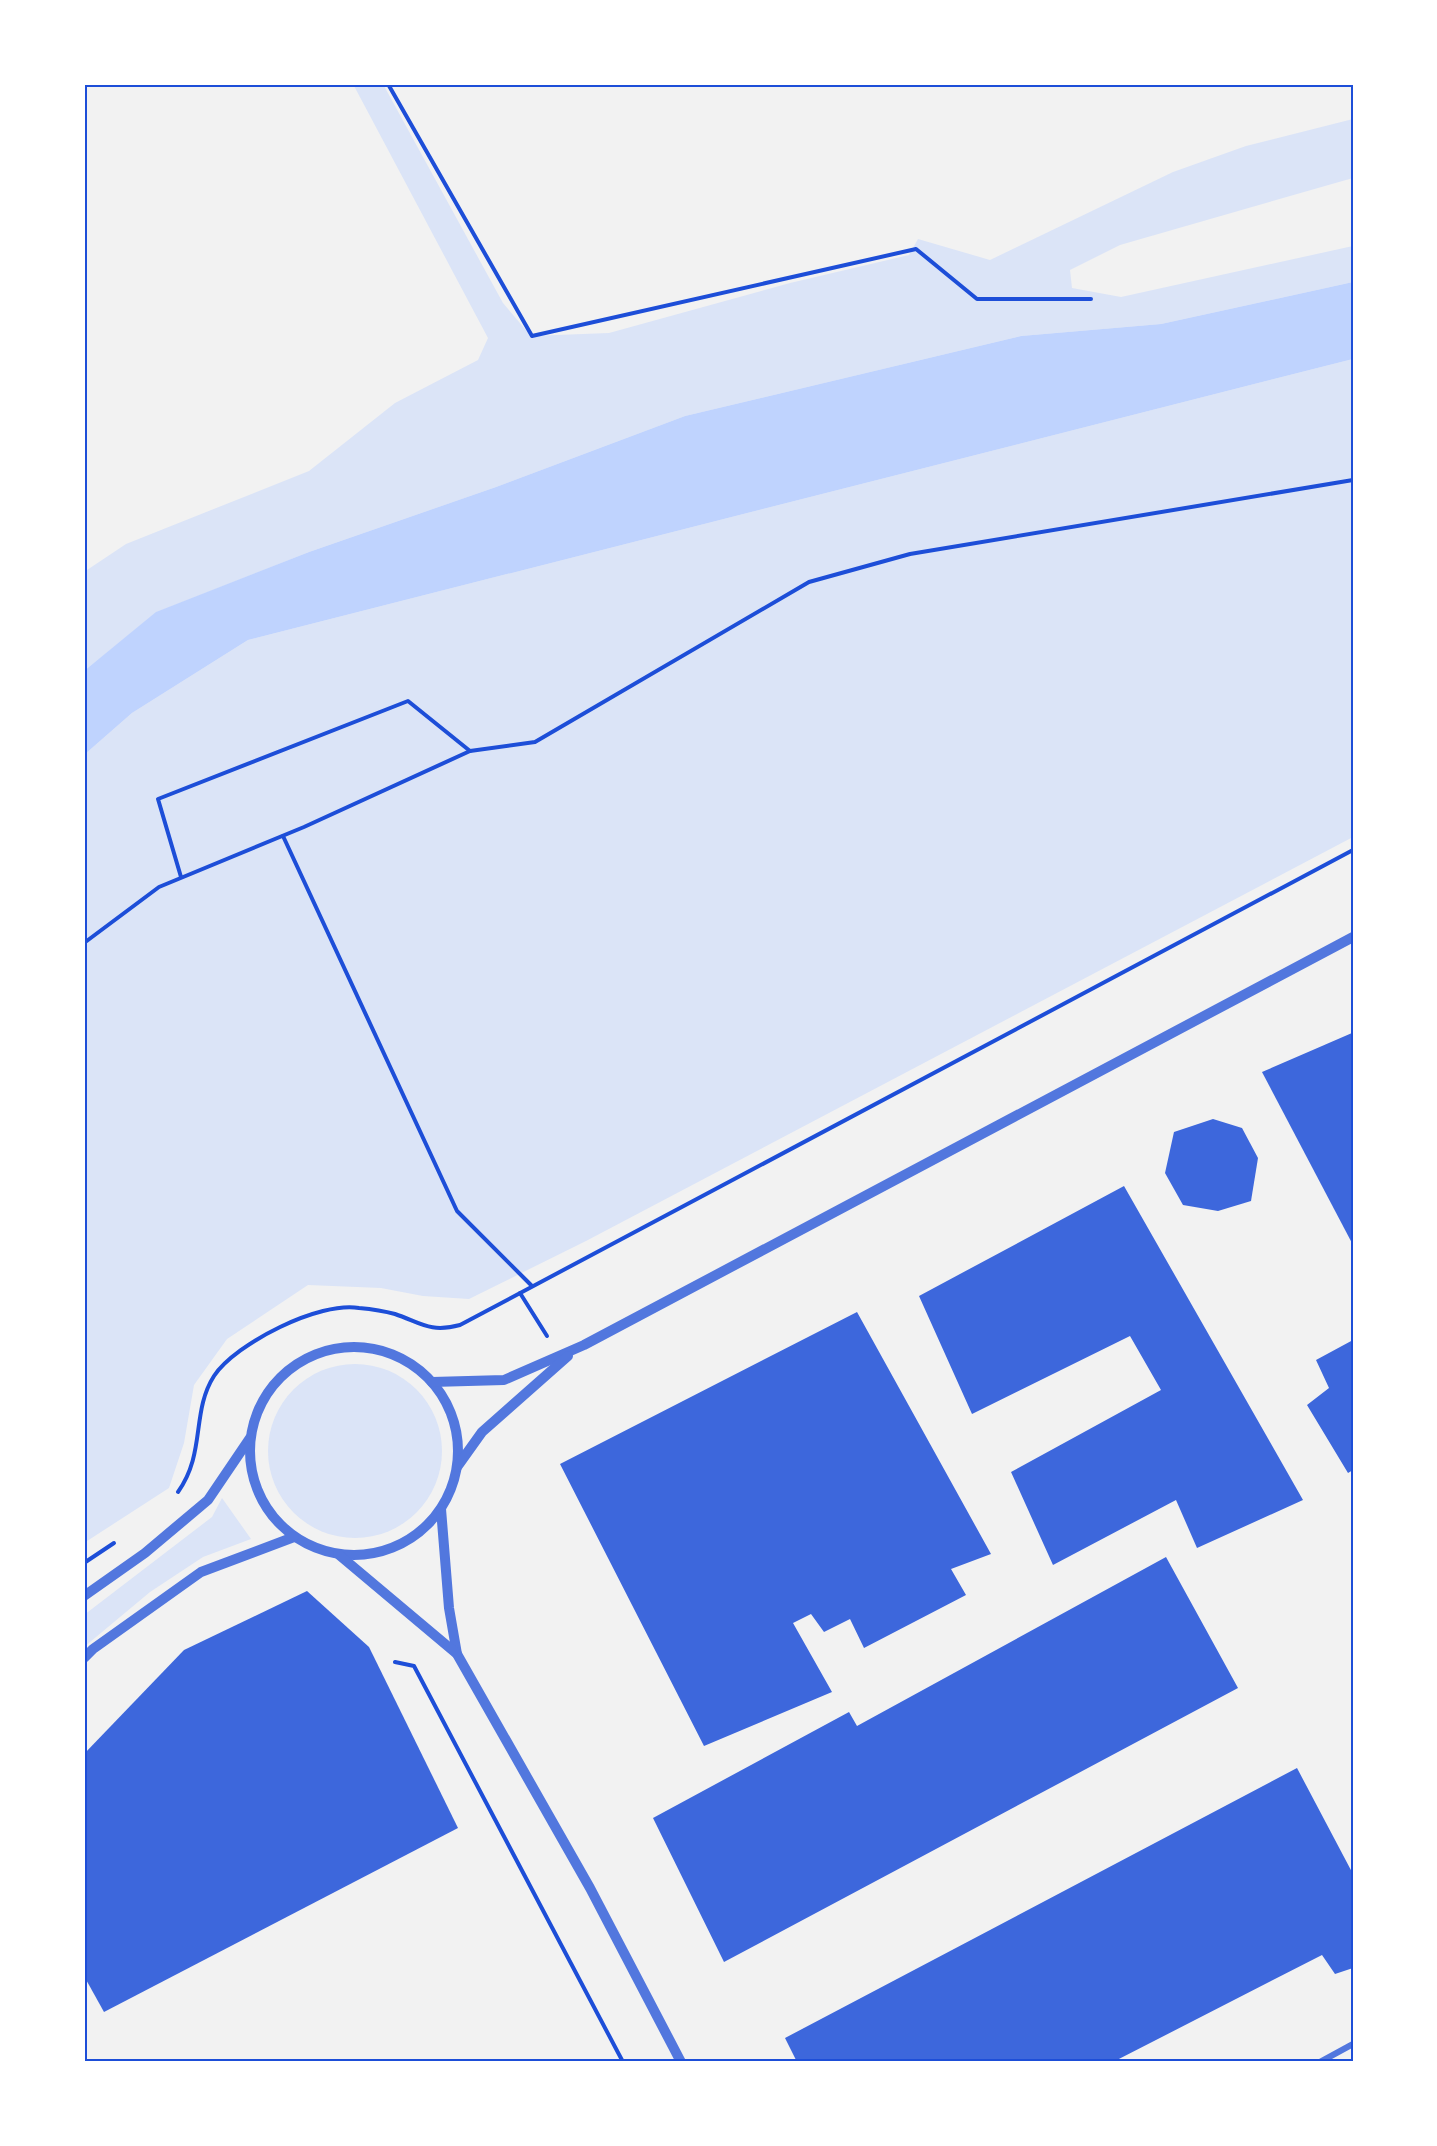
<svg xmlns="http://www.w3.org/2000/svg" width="1437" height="2146" viewBox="0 0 1437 2146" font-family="Commissioner,sans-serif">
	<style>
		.green { fill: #dbe4f7 }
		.water { fill: #bfd3fe }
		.building { fill: #3d67dc }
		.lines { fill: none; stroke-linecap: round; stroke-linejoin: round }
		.path { stroke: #1d4ed8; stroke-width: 4 }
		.minor { stroke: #5277de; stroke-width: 6 }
		.tertiary { stroke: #5277de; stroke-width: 10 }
		.neatline { fill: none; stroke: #1d4ed8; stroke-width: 2 }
	</style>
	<rect width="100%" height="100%" fill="#f2f2f2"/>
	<g class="green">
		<path d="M 353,84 L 383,84 L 503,303 L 531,336 L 609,333 L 790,283 L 909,255 L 918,239 L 990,260 L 1173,172 L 1246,146 L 1353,119 L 1353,178 L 1120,245 L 1070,270 L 1072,288 L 1121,297 L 1353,246 L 1353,282 L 1161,324 L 1021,336 L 685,416 L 496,487 L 309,552 L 157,612 L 84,671 L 84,572 L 126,544 L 309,471 L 395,403 L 478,360 L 488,338 Z"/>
		<path d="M 1353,359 L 1353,837 L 586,1241 L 469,1299 L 423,1296 L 381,1288 L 308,1285 L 227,1339 L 194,1385 L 184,1443 L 169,1488 L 84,1543 L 84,755 L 132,713 L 248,640 Z"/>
		<circle cx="355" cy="1451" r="87"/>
		<path d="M 222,1498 L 251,1539 L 203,1557 L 150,1592 L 84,1647 L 84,1615 L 212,1517 Z"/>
	</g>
	<path class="water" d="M 1353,282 L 1353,359 L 248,640 L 132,713 L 84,755 L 84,671 L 156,612 L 309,552 L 496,487 L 685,416 L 1021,336 L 1161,324 Z"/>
	<g class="building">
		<path d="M 1352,1033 L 1353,1034 L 1353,1245 L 1262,1072 Z"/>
		<path d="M 1213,1119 L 1242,1128 L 1258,1158 L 1251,1201 L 1218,1211 L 1183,1205 L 1165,1173 L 1174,1132 Z"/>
		<path d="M 1124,1186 L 1303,1500 L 1197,1548 L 1176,1500 L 1053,1565 L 1011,1472 L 1161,1390 L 1130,1336 L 972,1414 L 919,1296 Z"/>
		<path d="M 857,1312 L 991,1554 L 951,1569 L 966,1595 L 864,1648 L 850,1619 L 824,1632 L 811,1614 L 793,1623 L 832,1692 L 704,1746 L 560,1464 Z"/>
		<path d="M 1353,1340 L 1353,1470 L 1348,1473 L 1307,1405 L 1329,1388 L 1316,1360 Z"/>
		<path d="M 1166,1557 L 1238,1688 L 724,1962 L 653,1818 L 849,1712 L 857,1726 Z"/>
		<path d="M 307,1591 L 369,1647 L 458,1828 L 104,2012 L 84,1976 L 84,1754 L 184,1650 Z"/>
		<path d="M 1297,1768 L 1353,1874 L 1353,1968 L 1335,1974 L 1322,1955 L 1113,2062 L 797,2062 L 785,2038 Z"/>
	</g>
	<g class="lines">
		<g class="path">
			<path d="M 388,84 L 532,336 L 916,249 L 977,299 L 1091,299"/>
			<path d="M 283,836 L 457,1211 L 532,1286"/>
			<path d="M 181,877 L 158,799 L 408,701 L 470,751"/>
			<path d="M 84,943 L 159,887 L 304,827 L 470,751 L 535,742 L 809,582 L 910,554 L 1353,480"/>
			<path d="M 520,1293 L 547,1336"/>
			<path d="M 178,1492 C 206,1453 191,1412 214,1376 C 236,1343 320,1301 359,1308 C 370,1309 384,1311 395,1314 C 421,1323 430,1333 460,1325 L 1353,850"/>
			<path d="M 84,1563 L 114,1543"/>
			<path d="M 395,1662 L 414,1666 L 623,2062"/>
		</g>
		<path class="minor" d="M 1320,2062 L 1353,2044"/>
		<g class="tertiary">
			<circle cx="354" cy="1451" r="104"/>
			<path d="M 432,1382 L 504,1380 L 584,1345 L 1353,937"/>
			<path d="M 457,1467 L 482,1432 L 568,1356"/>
			<path d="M 441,1509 L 449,1608 L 457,1654"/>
			<path d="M 338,1554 L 457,1654 L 590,1888 L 681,2062"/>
			<path d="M 84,1596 L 145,1553 L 208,1500 L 250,1438"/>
			<path d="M 84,1658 L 93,1649 L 201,1572 L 294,1537"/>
		</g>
	</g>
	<rect width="1437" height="2146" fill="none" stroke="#ffffff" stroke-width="171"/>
	<rect x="86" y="86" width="1266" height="1974" class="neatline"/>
</svg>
